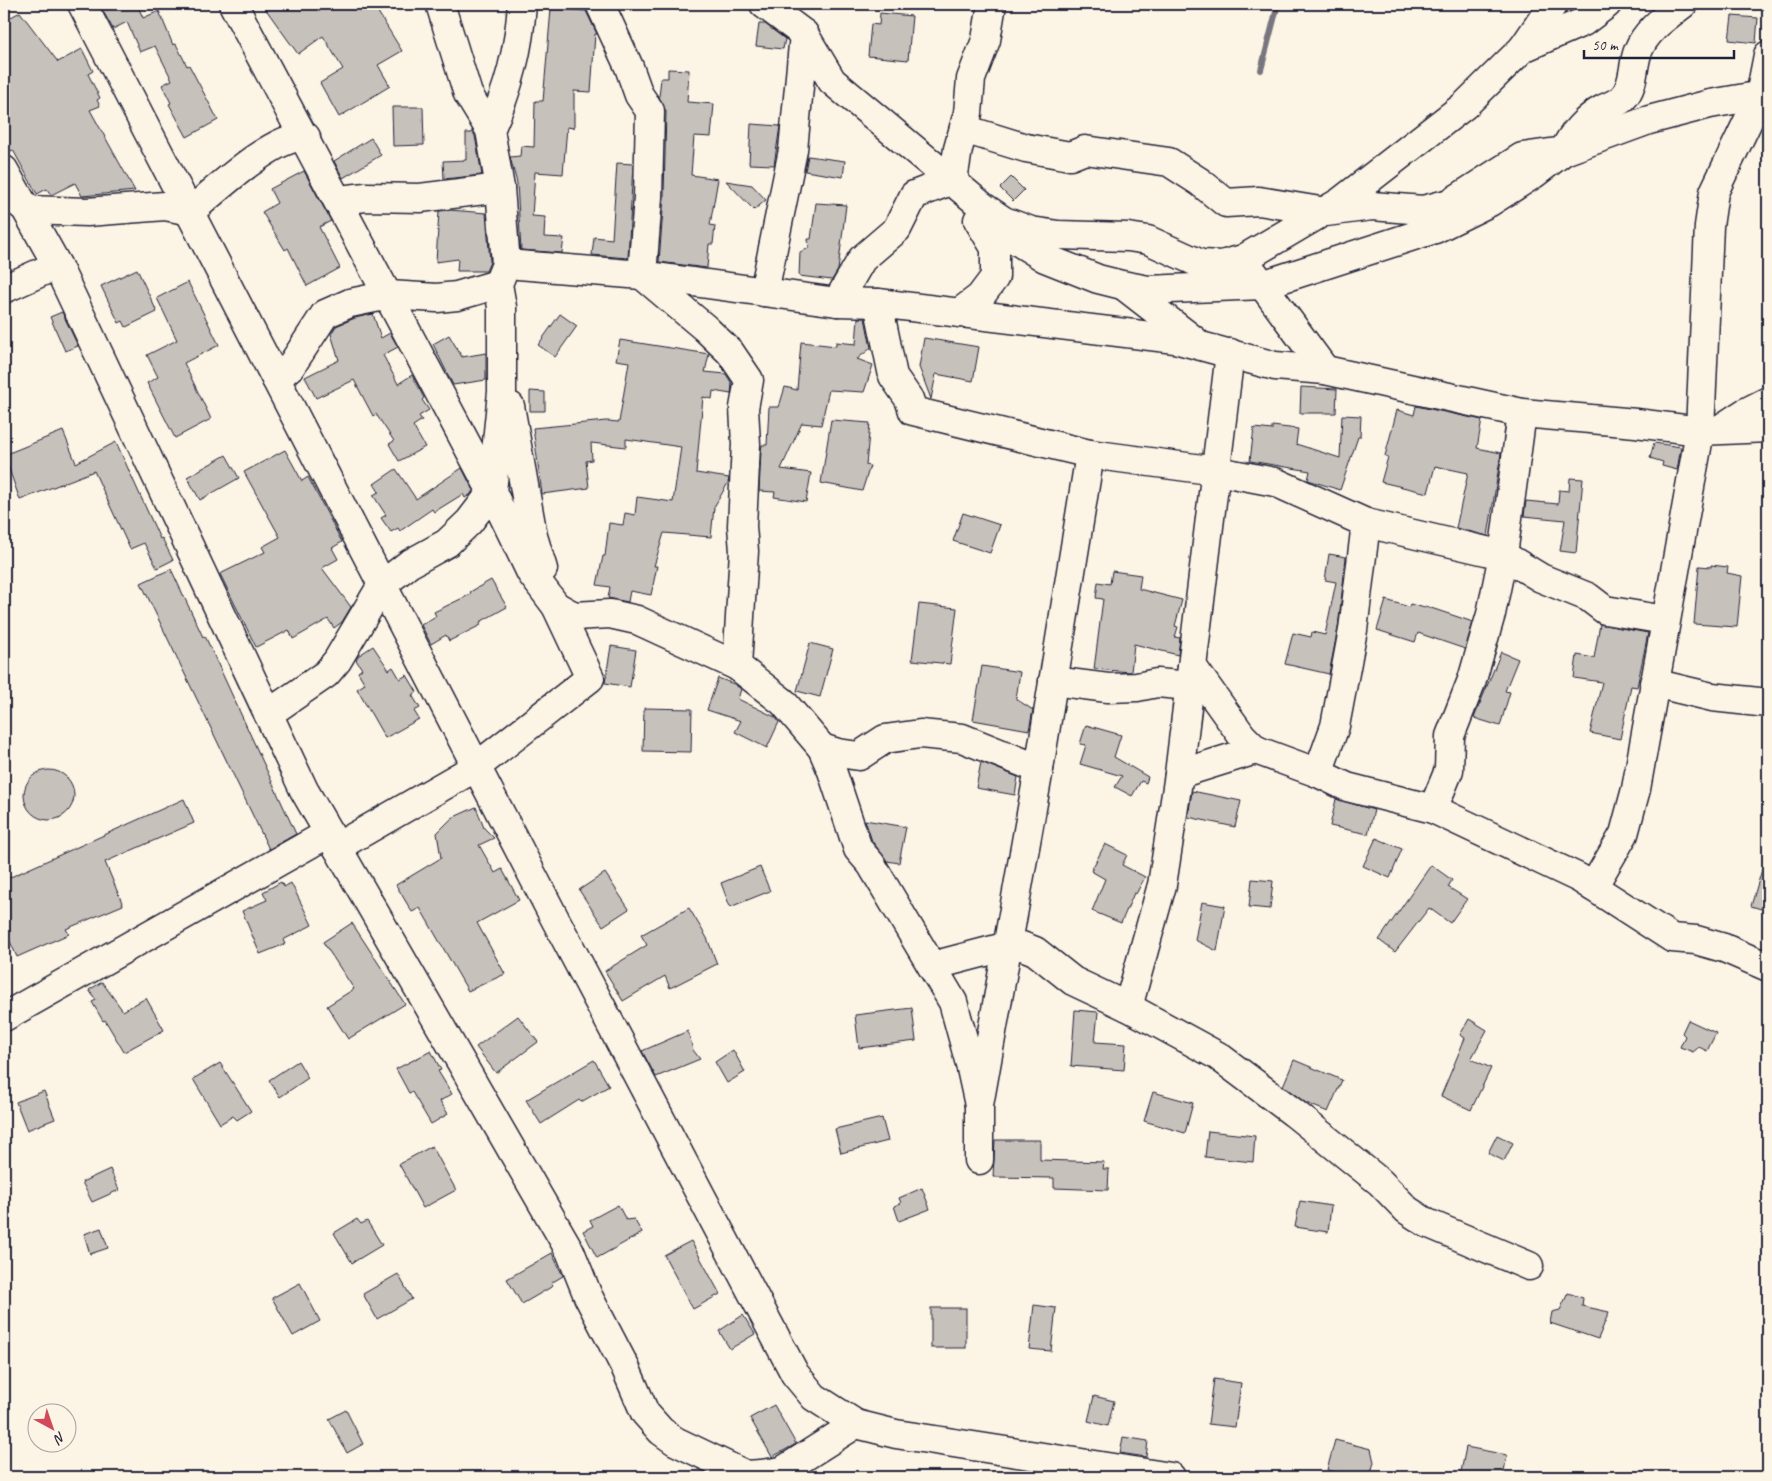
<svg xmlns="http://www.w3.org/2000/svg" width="1772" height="1481" viewBox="0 0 1772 1481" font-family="Caveat,sans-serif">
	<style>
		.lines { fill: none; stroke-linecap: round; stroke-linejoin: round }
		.stream { stroke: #78757e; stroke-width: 6 }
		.building { fill: #c6c1bb; stroke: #22223b }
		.minor-casing { stroke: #22223b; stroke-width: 31 }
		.minor { stroke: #fcf5e5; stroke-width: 28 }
	</style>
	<rect width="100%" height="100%" fill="#fcf5e5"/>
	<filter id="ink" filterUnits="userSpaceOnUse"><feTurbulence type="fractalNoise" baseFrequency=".02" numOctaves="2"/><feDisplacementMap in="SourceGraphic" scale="10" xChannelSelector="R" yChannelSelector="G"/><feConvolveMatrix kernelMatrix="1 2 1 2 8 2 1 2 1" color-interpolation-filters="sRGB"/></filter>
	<g filter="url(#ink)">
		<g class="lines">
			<path class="stream" d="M 1261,70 L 1278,4"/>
		</g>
		<g class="building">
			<path d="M 99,4 L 137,4 L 143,18 L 159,11 L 173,45 L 176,44 L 187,66 L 189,65 L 218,120 L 187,137 L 169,104 L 171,103 L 162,85 L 172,80 L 155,46 L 140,52 L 127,22 L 113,29 Z"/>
			<path d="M 262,4 L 373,4 L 402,51 L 378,65 L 390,86 L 339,117 L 320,83 L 343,69 L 323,36 L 298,54 Z"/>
			<path d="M 551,9 L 586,11 L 597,34 L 595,34 L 591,92 L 574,91 L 574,128 L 567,127 L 563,174 L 535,172 L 532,216 L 545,217 L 544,237 L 564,238 L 562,253 L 521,250 L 517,183 L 510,157 L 520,156 L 521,146 L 534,147 L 535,101 L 543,101 Z"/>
			<path d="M 20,12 L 58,62 L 82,49 L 93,71 L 88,74 L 100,98 L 97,100 L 100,106 L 90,110 L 135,191 L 82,196 L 75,183 L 51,195 L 47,189 L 37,194 L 13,150 L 4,154 L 4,21 Z"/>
			<path d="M 880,13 L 912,16 L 908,60 L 868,56 L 871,24 L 879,25 Z"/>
			<path d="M 1732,16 L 1758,18 L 1756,43 L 1729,40 Z"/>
			<path d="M 759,24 L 765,24 L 785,39 L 783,49 L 756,46 Z"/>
			<path d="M 668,69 L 689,70 L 687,102 L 714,104 L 711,137 L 694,136 L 691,175 L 718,179 L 710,225 L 715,226 L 713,244 L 709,244 L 707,268 L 659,262 L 664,197 L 666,111 L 659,97 L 661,78 L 668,78 Z"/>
			<path d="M 392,107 L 423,107 L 424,145 L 393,146 Z"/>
			<path d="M 751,124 L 780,126 L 774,165 L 749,164 Z"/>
			<path d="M 472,130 L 475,136 L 482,175 L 444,179 L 443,161 L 466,160 L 466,133 L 472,133 Z"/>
			<path d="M 371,138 L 381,155 L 343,178 L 334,161 Z"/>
			<path d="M 808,156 L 845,161 L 843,177 L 805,171 Z"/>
			<path d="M 617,163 L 633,164 L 628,258 L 592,255 L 594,237 L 612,239 Z"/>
			<path d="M 304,171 L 331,221 L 319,227 L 340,268 L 307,286 L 288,248 L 285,250 L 262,212 L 277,203 L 270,189 Z"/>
			<path d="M 1011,177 L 1024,190 L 1013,201 L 1000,188 Z"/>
			<path d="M 726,181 L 752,185 L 766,200 L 754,210 Z"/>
			<path d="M 816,203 L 846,205 L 838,270 L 832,280 L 799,276 L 800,252 L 809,248 L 808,239 L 811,239 Z"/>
			<path d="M 450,210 L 486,213 L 490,262 L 486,271 L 457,271 L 458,259 L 436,262 L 439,211 Z"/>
			<path d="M 137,269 L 157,312 L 126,327 L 123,321 L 119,323 L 101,286 Z"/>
			<path d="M 188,282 L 219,345 L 184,363 L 211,419 L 175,438 L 147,383 L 158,377 L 147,355 L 177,340 L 157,298 Z"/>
			<path d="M 62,312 L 78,346 L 65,351 L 50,317 Z"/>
			<path d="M 373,314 L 381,338 L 390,333 L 398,347 L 383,355 L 398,384 L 412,375 L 424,398 L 422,400 L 429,410 L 419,416 L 422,420 L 413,426 L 425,447 L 399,461 L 389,444 L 394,441 L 376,414 L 373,416 L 354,380 L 316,398 L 305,377 L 339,360 L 331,334 L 336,326 L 355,318 Z"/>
			<path d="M 560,314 L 577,326 L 555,357 L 538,345 Z"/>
			<path d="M 858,318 L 865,318 L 871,348 L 857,359 L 873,365 L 864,392 L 829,390 L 821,425 L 802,423 L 781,469 L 811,473 L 806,502 L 774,497 L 775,492 L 759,491 L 761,451 L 762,445 L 767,445 L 769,407 L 779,407 L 785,387 L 797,390 L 801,342 L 836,346 L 836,342 L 856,344 Z"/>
			<path d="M 449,335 L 462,357 L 486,353 L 486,380 L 453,385 L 433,344 Z"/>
			<path d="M 924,338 L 979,347 L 973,381 L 936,374 L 931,399 L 919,367 Z"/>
			<path d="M 620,340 L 709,354 L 705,372 L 726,374 L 732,384 L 731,394 L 713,391 L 712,399 L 703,397 L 696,473 L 729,478 L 728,483 L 714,507 L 711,537 L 664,533 L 654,566 L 657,566 L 651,595 L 630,591 L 628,602 L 608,598 L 610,587 L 597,585 L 603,556 L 605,556 L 609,523 L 623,525 L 625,513 L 635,515 L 637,497 L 673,502 L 681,447 L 626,439 L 626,447 L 591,443 L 592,460 L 586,461 L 589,488 L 542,494 L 533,428 L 606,421 L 619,422 L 629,362 L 616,360 Z"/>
			<path d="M 1301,387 L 1337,389 L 1336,413 L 1300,413 Z"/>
			<path d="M 530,391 L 545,392 L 545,411 L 530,411 Z"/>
			<path d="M 1416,406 L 1482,420 L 1477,448 L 1501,453 L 1488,536 L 1456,528 L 1468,473 L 1435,466 L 1428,493 L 1381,482 L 1388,457 L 1385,456 L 1397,410 L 1414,415 Z"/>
			<path d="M 1342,415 L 1361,416 L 1360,437 L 1358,437 L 1340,490 L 1308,480 L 1310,471 L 1250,461 L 1254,428 L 1272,430 L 1272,426 L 1298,429 L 1296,444 L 1340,458 Z"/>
			<path d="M 831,420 L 870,423 L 866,465 L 870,466 L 862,491 L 821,483 Z"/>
			<path d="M 63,431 L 76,463 L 116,442 L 160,539 L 162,538 L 173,560 L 157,568 L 144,543 L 130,549 L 94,471 L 20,500 L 4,455 Z"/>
			<path d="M 1654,443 L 1681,447 L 1677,470 L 1662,466 L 1663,462 L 1650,458 Z"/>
			<path d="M 285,450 L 302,481 L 308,477 L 342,542 L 332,548 L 338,559 L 322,568 L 351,607 L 342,622 L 334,628 L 328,619 L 293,639 L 289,630 L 256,647 L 220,574 L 265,552 L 262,547 L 280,537 L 244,472 Z"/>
			<path d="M 226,455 L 239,478 L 200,500 L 187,477 Z"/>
			<path d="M 462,468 L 473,490 L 471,494 L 465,498 L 463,494 L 434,512 L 432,509 L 400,531 L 398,528 L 391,532 L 381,518 L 386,515 L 373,495 L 379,492 L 374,484 L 396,469 L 416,499 Z"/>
			<path d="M 1570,478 L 1583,479 L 1576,553 L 1560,551 L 1565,520 L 1524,516 L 1526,501 L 1558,504 L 1559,490 L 1569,491 Z"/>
			<path d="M 963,513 L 1000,525 L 990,553 L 953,541 Z"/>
			<path d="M 1329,554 L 1346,557 L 1338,628 L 1329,674 L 1285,664 L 1293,633 L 1311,637 L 1312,632 L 1325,635 L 1336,582 L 1325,580 Z"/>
			<path d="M 1711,565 L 1728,567 L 1727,573 L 1742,576 L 1737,627 L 1694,624 L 1699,566 L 1711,567 Z"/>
			<path d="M 171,569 L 203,637 L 205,636 L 296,834 L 269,849 L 141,583 Z"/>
			<path d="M 1112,571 L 1141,575 L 1139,589 L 1182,600 L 1175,626 L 1178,627 L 1175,637 L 1180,638 L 1178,655 L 1134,644 L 1131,672 L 1094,669 L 1103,599 L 1096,598 L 1098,582 L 1110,584 Z"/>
			<path d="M 491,580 L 507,607 L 480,622 L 481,625 L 449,641 L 446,635 L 431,644 L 421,625 L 436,616 L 434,612 L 471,594 L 470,592 Z"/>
			<path d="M 1386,600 L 1409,607 L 1410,604 L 1425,608 L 1425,606 L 1473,622 L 1465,649 L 1418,633 L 1415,642 L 1377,630 Z"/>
			<path d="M 919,604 L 957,608 L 950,664 L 912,660 Z"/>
			<path d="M 1600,624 L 1648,633 L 1637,687 L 1631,686 L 1620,739 L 1590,733 L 1602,682 L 1574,678 L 1577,655 L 1594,658 Z"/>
			<path d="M 810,643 L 833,649 L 820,697 L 797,691 Z"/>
			<path d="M 373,646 L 389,670 L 393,667 L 400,679 L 407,675 L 417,692 L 412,695 L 420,708 L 414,711 L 419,719 L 385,738 L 357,689 L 365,684 L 358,672 L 362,669 L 356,660 L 358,656 Z"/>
			<path d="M 611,646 L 636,650 L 630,687 L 605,683 Z"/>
			<path d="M 1501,652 L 1518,659 L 1505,691 L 1510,692 L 1500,726 L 1474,718 Z"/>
			<path d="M 982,666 L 1020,672 L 1016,699 L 1033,710 L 1029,730 L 973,720 Z"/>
			<path d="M 718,678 L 734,684 L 741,689 L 738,699 L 775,717 L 779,722 L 767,748 L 735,732 L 741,721 L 707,710 Z"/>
			<path d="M 644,708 L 692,709 L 691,752 L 643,751 Z"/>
			<path d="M 1086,725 L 1121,735 L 1114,757 L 1148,777 L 1146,783 L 1141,781 L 1132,796 L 1115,787 L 1122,776 L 1080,764 L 1086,745 L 1080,744 Z"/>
			<path d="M 981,762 L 1018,777 L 1015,795 L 976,788 Z"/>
			<circle cx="49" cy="795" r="25"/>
			<path d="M 1192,791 L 1241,801 L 1235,827 L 1188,817 Z"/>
			<path d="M 184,799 L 194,823 L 105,862 L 123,905 L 66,929 L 69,934 L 17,957 L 4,928 L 4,880 Z"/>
			<path d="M 1336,799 L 1374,810 L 1368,834 L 1330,826 Z"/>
			<path d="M 476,807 L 484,828 L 494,838 L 479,845 L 495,873 L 502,869 L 519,900 L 477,923 L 505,974 L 468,991 L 420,908 L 412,912 L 396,885 L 441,858 L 437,833 L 452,818 Z"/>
			<path d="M 865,820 L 906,827 L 899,863 L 887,861 L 872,841 Z"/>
			<path d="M 1376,838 L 1402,849 L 1390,878 L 1363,866 Z"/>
			<path d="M 1105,844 L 1127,855 L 1122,865 L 1145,877 L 1136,894 L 1134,893 L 1121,923 L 1092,911 L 1105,879 L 1091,871 Z"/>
			<path d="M 1764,863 L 1768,863 L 1768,911 L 1751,906 Z"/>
			<path d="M 1431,865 L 1452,880 L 1448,887 L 1467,899 L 1450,923 L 1429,908 L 1395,952 L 1379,940 Z"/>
			<path d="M 760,867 L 770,891 L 730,907 L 721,883 Z"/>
			<path d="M 605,873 L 629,909 L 603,926 L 579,890 Z"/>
			<path d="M 1252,879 L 1273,881 L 1270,909 L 1249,907 Z"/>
			<path d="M 281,882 L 284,887 L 291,883 L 312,925 L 283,940 L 285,944 L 260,954 L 242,911 L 267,900 L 263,892 Z"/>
			<path d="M 1202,902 L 1225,906 L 1217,951 L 1195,940 Z"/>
			<path d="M 689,908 L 707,938 L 717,964 L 670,988 L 665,976 L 623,1001 L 605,971 L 647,945 L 641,935 Z"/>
			<path d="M 352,923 L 405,1004 L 348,1039 L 327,1006 L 354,989 L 323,942 Z"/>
			<path d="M 102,982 L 123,1011 L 146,998 L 164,1030 L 124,1052 L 105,1020 L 103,1021 L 92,1002 L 96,1000 L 89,990 Z"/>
			<path d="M 912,1008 L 916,1041 L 859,1048 L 855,1015 Z"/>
			<path d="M 1075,1010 L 1098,1012 L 1095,1042 L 1126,1044 L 1124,1070 L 1071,1066 Z"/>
			<path d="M 518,1016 L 538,1042 L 496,1073 L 476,1047 Z"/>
			<path d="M 1469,1019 L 1487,1030 L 1471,1059 L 1491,1068 L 1471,1110 L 1441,1096 L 1465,1038 L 1460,1035 Z"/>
			<path d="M 1688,1020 L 1716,1033 L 1707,1051 L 1699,1047 L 1693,1052 L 1680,1047 L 1685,1036 L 1682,1033 Z"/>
			<path d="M 688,1031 L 693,1050 L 700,1059 L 656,1077 L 642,1051 Z"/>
			<path d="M 733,1050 L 745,1072 L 727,1083 L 715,1062 Z"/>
			<path d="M 431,1051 L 441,1070 L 438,1071 L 452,1094 L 440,1101 L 448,1114 L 431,1124 L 412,1092 L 409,1093 L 396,1069 Z"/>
			<path d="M 594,1060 L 609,1086 L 581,1102 L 579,1100 L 541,1124 L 526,1100 Z"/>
			<path d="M 1294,1060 L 1342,1080 L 1328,1112 L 1306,1103 L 1283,1086 Z"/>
			<path d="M 298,1061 L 308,1078 L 280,1097 L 269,1080 Z"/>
			<path d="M 220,1063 L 251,1111 L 237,1120 L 233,1116 L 220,1124 L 193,1079 Z"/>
			<path d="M 44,1091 L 55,1119 L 27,1130 L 16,1102 Z"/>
			<path d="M 1153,1092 L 1193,1103 L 1185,1133 L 1144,1121 Z"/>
			<path d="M 882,1118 L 888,1141 L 841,1153 L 835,1129 Z"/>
			<path d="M 1208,1131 L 1255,1136 L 1253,1162 L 1205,1157 Z"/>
			<path d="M 1497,1135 L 1513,1143 L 1504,1161 L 1488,1153 Z"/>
			<path d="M 995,1140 L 1040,1140 L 1040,1160 L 1104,1162 L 1103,1169 L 1109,1169 L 1108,1190 L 1054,1188 L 1054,1178 L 993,1177 Z"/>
			<path d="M 432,1146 L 456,1190 L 423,1208 L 399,1164 Z"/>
			<path d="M 110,1169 L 119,1190 L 92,1202 L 82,1182 Z"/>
			<path d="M 922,1188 L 930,1209 L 899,1221 L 894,1206 L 901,1203 L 899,1198 Z"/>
			<path d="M 1300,1201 L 1331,1206 L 1328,1232 L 1295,1227 Z"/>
			<path d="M 618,1205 L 626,1220 L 634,1219 L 642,1233 L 597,1258 L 583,1231 L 593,1226 L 590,1220 Z"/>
			<path d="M 357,1219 L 361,1224 L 367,1221 L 382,1245 L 352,1263 L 334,1233 Z"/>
			<path d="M 101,1228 L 108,1248 L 90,1254 L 84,1234 Z"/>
			<path d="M 691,1241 L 720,1294 L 693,1309 L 664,1255 Z"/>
			<path d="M 552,1253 L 563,1276 L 551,1283 L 553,1286 L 522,1304 L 507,1279 Z"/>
			<path d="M 398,1274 L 412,1299 L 377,1319 L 363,1294 Z"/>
			<path d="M 300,1283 L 320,1321 L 293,1336 L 272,1298 Z"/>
			<path d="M 1568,1293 L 1583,1298 L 1582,1306 L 1609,1312 L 1598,1339 L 1550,1323 L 1552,1312 L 1560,1310 Z"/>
			<path d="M 1034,1305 L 1056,1308 L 1051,1351 L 1029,1349 Z"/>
			<rect x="931" y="1308" width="35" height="40"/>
			<path d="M 743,1315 L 755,1334 L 730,1349 L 719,1331 Z"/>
			<path d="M 1214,1379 L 1241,1383 L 1235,1427 L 1208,1424 Z"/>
			<path d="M 1094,1396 L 1114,1401 L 1108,1426 L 1088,1421 Z"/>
			<path d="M 774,1405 L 796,1444 L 772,1457 L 750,1418 Z"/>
			<path d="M 346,1410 L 363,1444 L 347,1453 L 329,1419 Z"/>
			<path d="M 1123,1437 L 1148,1441 L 1146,1457 L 1120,1453 Z"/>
			<path d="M 1335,1440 L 1371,1449 L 1374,1462 L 1370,1477 L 1356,1477 L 1327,1470 Z"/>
			<path d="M 1466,1447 L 1507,1455 L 1503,1477 L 1460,1477 Z"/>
		</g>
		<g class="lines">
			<defs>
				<g id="minor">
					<path d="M 82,4 L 553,915 L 795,1374 L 814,1397 L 856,1424"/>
					<path d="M 233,4 L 492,492 L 531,573 L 556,606 L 574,616 L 610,614 L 637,620 L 737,666 L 783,702 L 822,748 L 832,771 L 858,849 L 871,864 L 953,1002 L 970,1064 L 979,1105"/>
					<path d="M 600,4 L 629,67 L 639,95 L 650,111 L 648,197 L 642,275 L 705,328 L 730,352 L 749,380 L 744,408 L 746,444 L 742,526 L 744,551 L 737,666"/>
					<path d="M 764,4 L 804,34 L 832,81 L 982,206 L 1004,221 L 1031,231 L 1058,235 L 1128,237 L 1148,240 L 1201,264 L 1222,265 L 1243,259 L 1340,202 L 1465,105 L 1523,48 L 1583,22 L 1607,4"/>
					<path d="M 1523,48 L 1553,4"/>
					<path d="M 964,129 L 1026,148 L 1070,156 L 1085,150 L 1169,162 L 1200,182 L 1226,203 L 1259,201 L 1326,212 L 1372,206 L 1423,210 L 1450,203 L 1522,157 L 1564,151 C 1571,135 1586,118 1603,109 C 1609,106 1618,103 1623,98 C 1635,86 1632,66 1638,51 C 1646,30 1666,17 1683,4"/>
					<path d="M 490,130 C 509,88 519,50 522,4"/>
					<path d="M 4,170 L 57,265 L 304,790 L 570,1251 L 588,1296 L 626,1369 L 645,1413 L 661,1431 L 675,1441 L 746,1475 L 761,1474 L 782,1471 L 856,1424 L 896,1434 L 1171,1477"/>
					<path d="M 339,200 L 366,197 L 420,198 L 500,188"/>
					<path d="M 16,201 L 28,210 L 87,212 L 165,206 L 191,211 C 216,190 275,134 306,137"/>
					<path d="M 1001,231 L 1045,258 L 1098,279 L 1122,285 L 1148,290 L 1262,285 L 1435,229 L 1490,202 L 1534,174 L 1564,151 L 1649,120 L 1710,104 L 1768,94"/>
					<path d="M 506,264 L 642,275 L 837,302 L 878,303 L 1175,339 L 1275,366 L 1325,370 L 1522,413 L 1636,423 L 1700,431 L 1768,428"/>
					<path d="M 1253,272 L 1325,370"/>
					<path d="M 1124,286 L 1195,341"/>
					<path d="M 4,289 L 57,265"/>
					<path d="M 764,292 L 793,150 L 804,34"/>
					<path d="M 837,302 L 862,259 L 897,229 L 914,195 L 953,180 L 958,149 L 968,113 L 971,79 L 986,40 L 992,4"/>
					<path d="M 878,303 L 893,376 L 909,399 L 913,411 L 1090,454 L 1217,471 L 1275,482 L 1366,523 L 1503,555 L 1541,578 L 1588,597 L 1605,610 L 1665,620"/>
					<path d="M 959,313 L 980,297 L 995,277 L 995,248 L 978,220"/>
					<path d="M 276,379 L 291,366 L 325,314 L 350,303 L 389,295 L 437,298 L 457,296 L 498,284"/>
					<path d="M 510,406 L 533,536 L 543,569"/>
					<path d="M 1720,429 L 1746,412 L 1768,401"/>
					<path d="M 1192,666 L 1242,736 L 1256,750 L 1318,773 L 1347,787 L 1433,809 L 1579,878 L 1672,938 L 1696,940 L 1724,948 L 1768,967"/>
					<path d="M 1053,681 L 1108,688 L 1137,687 L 1157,683 L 1190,686"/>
					<path d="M 1654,683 L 1712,697 L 1768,703"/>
					<path d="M 268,714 L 326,674 L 337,661 L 382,585 L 409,564 L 447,543 L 469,522 L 492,492 L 502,392 L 502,307 L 498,284 L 506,264 L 500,188 L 490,130 L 468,94 L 440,4"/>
					<path d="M 822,748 L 838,753 L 859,756 L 885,739 L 920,734 L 962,738 L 1039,769"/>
					<path d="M 1318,773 L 1335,726 L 1353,630 L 1366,523"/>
					<path d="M 1179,774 L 1256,750"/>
					<path d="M 1433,809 L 1449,770 L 1450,736 L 1472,680 L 1491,614 L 1503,555 L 1522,413"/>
					<path d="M 337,847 L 476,767 L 590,678 L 556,606"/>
					<path d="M 1593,887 L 1624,834 L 1636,789 L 1700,431 L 1709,226 L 1714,192 L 1760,96 L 1768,55"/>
					<path d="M 932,966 L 1008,946 L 1022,946 L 1035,951 L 1073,981 L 1128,1007 L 1218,1056 L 1294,1113 L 1380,1182 L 1407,1210 L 1427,1223 L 1529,1266"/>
					<path d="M 1128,1007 L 1162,885 L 1179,774 L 1230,353"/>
					<path d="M 4,1017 L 329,833"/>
					<path d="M 979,1160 L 979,1105 L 1039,769 L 1090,454"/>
				</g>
			</defs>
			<use href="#minor" class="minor-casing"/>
			<use href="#minor" class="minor"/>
		</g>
	</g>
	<rect width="1772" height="1481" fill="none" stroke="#fcf5e5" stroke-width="20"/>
	<rect x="10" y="10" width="1752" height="1461" fill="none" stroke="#22223b" stroke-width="2" filter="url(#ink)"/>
	<g transform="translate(52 1428) rotate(140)"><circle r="24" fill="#fcf5e5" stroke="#a5a1a1"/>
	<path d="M0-4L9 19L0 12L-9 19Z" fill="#d1495b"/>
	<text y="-8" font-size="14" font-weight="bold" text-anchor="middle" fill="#22223b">N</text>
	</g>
	<path d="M1584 50v8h150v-8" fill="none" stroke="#22223b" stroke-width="2.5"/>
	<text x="1592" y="50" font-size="15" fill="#22223b" stroke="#fcf5e5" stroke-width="4" paint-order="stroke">50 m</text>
</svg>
